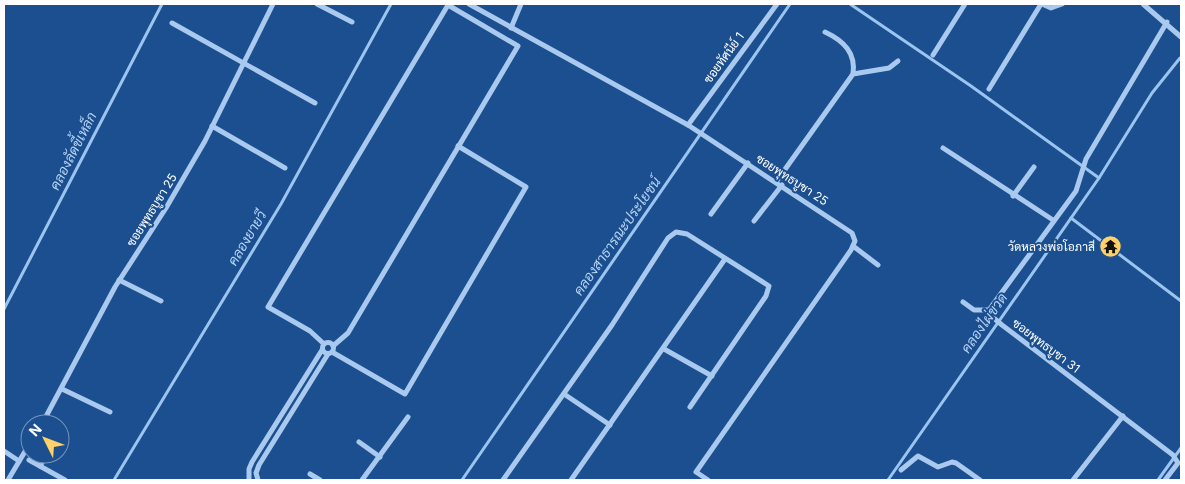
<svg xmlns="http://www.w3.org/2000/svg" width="1185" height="484" viewBox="0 0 1185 484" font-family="Inter,Sarabun,sans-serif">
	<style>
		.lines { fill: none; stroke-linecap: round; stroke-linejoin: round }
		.stream { stroke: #9cc4f0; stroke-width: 3 }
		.minor { stroke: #a9c9ee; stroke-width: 5 }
		.labels { text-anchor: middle; stroke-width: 4; stroke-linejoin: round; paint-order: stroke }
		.street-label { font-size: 12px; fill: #fff; stroke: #1b4f8f }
		.poi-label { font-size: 12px; fill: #fff; stroke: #1b4f8f; text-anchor: end }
		.water-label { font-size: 14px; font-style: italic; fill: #b5d3f5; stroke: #1b4f8f }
	</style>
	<rect width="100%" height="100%" fill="#1b4f8f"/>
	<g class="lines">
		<g class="stream">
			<path d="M 850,4 L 971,86 L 1099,178"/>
			<path d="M 1071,218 L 1181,301"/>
			<path d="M 4,309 L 162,4"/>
			<path d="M 114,480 L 281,204 L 391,4"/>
			<path d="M 462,480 L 790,4"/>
			<path d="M 888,480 L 1099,178 L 1152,93 L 1180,58"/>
			<path d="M 1158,480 L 1181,448"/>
		</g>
		<g class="minor">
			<path d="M 317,4 L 352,22"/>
			<path d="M 469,4 L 688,125 L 852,233 L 855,241 L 851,250 L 696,472 L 708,480"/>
			<path d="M 1042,4 L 1051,8 L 1062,4"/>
			<path d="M 1143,4 L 1181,37"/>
			<path d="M 172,23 L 315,103"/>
			<path d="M 511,28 L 521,4"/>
			<path d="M 825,32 C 844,41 856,53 853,74"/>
			<path d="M 933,55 L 965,4"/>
			<path d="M 989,89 L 1041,4"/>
			<path d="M 688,125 L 777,4"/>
			<path d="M 212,126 L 285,168"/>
			<path d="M 943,148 L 1053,220"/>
			<path d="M 776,182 L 853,74 L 889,68 L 898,61"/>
			<path d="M 1013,196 L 1034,167"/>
			<path d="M 711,214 L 748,163"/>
			<path d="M 754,221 L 782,185"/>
			<path d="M 853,246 L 878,265"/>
			<path d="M 119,280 L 161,301"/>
			<path d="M 963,302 L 974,310 L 989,310"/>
			<circle cx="328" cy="348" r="5.5"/>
			<path d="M 324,344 L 310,331 L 268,307 L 448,5 L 518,46 L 348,333 L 333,346"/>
			<path d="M 664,349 L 712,376"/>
			<path d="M 332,352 L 405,394 L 526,187 L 458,146"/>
			<path d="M 62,389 L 110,412"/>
			<path d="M 564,394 L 610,425"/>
			<path d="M 42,424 L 115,287 L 166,208 L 205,141 L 273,4"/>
			<path d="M 359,442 L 380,457"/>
			<path d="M 4,451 L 19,461"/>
			<path d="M 29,460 L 65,480"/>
			<path d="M 40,466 L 47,454"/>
			<path d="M 901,470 L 918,456 L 938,467 L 952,462 L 956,463 L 980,480"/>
			<path d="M 310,474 L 320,480"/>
			<path d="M 8,480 L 30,443"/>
			<path d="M 249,480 L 249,469 L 252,462 L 322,350"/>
			<path d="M 258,480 L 256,473 L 259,465 L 328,354"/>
			<path d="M 362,480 L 408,417"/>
			<path d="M 503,480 L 612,325 L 668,238 L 676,232 L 687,234 L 769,286 L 766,296 L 690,407"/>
			<path d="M 571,480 L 725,259"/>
			<path d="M 1073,480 L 1123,416"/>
			<path d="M 1165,480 L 1178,463 L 1173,455 L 1002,325 L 990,315 L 989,310 L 1076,191 L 1086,159 L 1167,22"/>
		</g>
	</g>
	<defs>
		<symbol id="temple-disc" viewBox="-11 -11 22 22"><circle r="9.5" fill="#ffd166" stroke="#1b4f8f"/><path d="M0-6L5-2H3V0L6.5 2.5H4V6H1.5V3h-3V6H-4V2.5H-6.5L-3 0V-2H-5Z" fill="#111"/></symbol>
	</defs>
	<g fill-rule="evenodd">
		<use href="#temple-disc" x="1098" y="234" width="25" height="25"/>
	</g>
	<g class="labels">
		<g class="street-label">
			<text transform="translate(724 58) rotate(-54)" y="4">ซอยทัศนีย์ 1</text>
			<text transform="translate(792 180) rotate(33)" y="4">ซอยพุทธบูชา 25</text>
			<text transform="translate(152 210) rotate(-58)" y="4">ซอยพุทธบูชา 25</text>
			<text transform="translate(1046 346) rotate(37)" y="4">ซอยพุทธบูชา 31</text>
		</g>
		<g class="poi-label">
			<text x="1095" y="251">วัดหลวงพ่อโอภาสี</text>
		</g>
		<g class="water-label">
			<text transform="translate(73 151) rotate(-63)" y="5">คลองลัดขี้เหล็ก</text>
			<text transform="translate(617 236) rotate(-55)" y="5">คลองสาธารณะประโยชน์</text>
			<text transform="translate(247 238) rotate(-59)" y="5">คลองยายวี</text>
			<text transform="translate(984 323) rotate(-55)" y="5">คลองไผ่ขวด</text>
		</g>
	</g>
	<rect width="1185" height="484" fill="none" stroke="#ffffff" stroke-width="10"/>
	<g transform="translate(45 439) rotate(312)"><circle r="24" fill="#1b4f8f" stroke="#7695bc"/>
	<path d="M0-4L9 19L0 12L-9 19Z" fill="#ffd166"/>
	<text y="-8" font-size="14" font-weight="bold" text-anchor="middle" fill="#ffffff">N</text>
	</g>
</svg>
